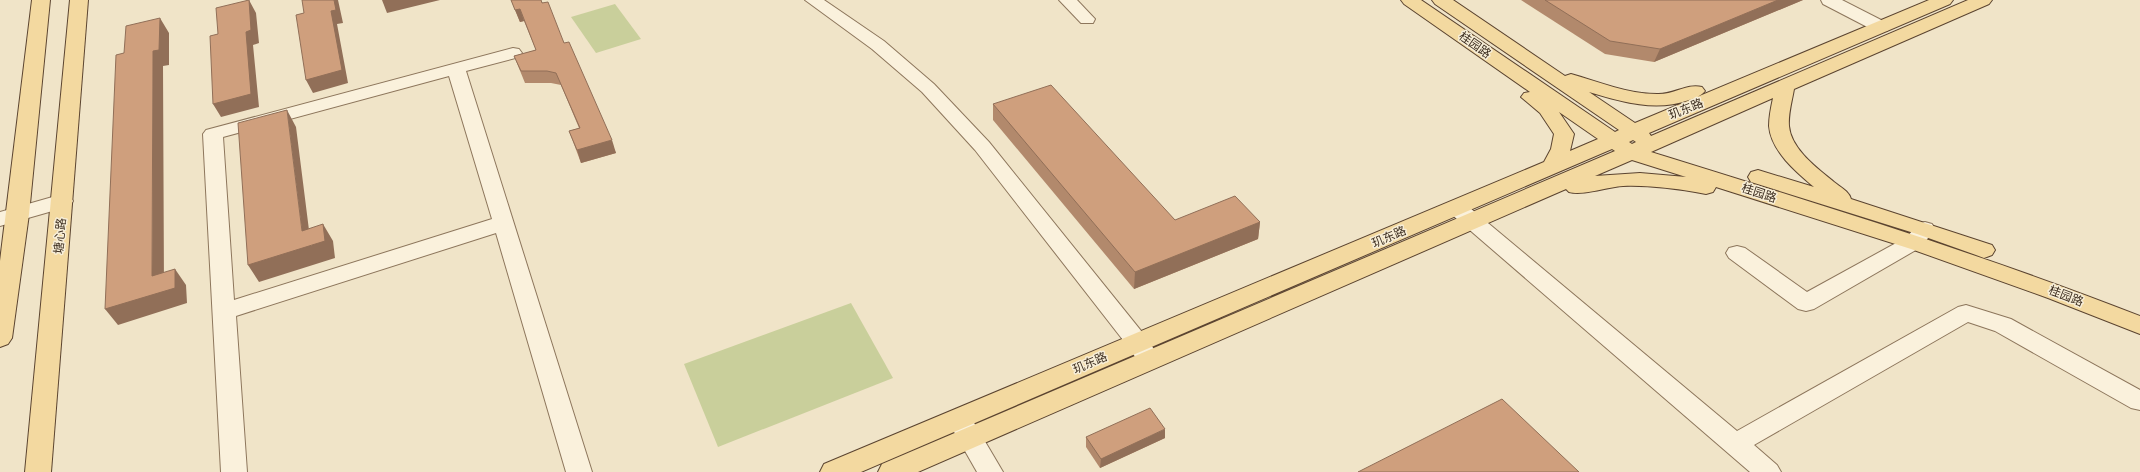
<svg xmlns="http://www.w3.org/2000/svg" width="2140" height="472" viewBox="0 0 2140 472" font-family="Merriweather,'Noto Sans SC',serif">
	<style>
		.green { fill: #c9cf9b }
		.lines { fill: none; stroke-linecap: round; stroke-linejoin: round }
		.minor-casing { stroke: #8d765c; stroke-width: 2 }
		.major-casing { stroke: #5b4430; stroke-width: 2 }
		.minor { fill: #faf1dc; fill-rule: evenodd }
		.major { fill: #f3d9a0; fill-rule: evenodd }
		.wall { fill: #b2896c }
		.shaded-wall { fill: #916f58 }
		.building { fill: #cf9f7d; stroke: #916f58 }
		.labels { text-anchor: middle; stroke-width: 3; stroke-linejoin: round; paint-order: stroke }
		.street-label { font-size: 12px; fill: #3d2e20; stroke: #f7eed8 }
	</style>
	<rect width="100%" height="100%" fill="#f0e4c8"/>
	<g class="green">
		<path d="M 615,4 L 641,39 L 596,53 L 571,17 Z"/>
		<path d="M 851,303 L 893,378 L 718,447 L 684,364 Z"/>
	</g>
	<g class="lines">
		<defs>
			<g id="minor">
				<path d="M 805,0 L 824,0 L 884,41 L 934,84 L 989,142 L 1146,337 L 1161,360 L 1157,366 L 1149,369 L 1141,366 L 1130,349 L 975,150 L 922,92 L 872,49 Z"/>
				<path d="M 1059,0 L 1077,0 L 1095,19 L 1093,23 L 1081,23 Z"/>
				<path d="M 1821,0 L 1842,0 L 1887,23 L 1890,27 L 1887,31 L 1875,31 L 1823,4 Z"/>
				<path d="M 513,48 L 519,49 L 522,53 L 519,57 L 466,71 L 592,472 L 566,472 L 496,233 L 236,316 L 247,472 L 221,472 L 203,134 L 206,130 ZM 449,76 L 492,219 L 234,300 L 223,137 Z"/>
				<path d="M 63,194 L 70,196 L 73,201 L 70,206 L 0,226 L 0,212 Z"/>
				<path d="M 1457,201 L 1464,203 L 1737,431 L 1958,307 L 1966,305 L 2011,319 L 2140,390 L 2140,410 L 2131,408 L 1995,331 L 1968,322 L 1754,445 L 1777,465 L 1781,472 L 1750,472 L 1450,213 L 1447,208 L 1450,203 Z"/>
				<path d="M 1925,222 L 1932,224 L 1935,229 L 1921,247 L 1814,309 L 1806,311 L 1798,309 L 1729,258 L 1726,253 L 1729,248 L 1737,246 L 1745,248 L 1807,292 L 1907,237 L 1918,224 Z"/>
				<path d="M 961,413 L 970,416 L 1003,472 L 977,472 L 949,423 L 952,416 Z"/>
			</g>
			<g id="major">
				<path d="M 32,0 L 50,0 L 29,214 L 12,338 L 8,344 L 0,347 L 0,261 Z"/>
				<path d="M 70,0 L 88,0 L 51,472 L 25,472 Z"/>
				<path d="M 1401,0 L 1421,0 L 1615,132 L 1619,130 L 1435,4 L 1432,0 L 1453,0 L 1565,76 L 1571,74 C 1600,82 1627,94 1657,94 C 1673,95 1687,83 1702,87 L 1705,91 C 1701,96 1695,98 1689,100 C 1656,112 1622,102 1589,92 L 1635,123 L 1929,0 L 1953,0 L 1950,4 L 1649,133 L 1651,136 L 1968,0 L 1992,0 L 1989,4 L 1794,89 C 1792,101 1788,114 1789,126 C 1791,149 1817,168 1834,182 C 1840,187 1849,191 1851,199 L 1992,245 L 1995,250 L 1992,255 L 1984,258 L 1976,255 L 1917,234 L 1751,182 L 1748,177 L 1751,172 L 1758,170 L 1814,187 C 1796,172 1771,151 1769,126 C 1769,117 1771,107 1773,98 L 1651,152 C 1815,203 1979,253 2140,316 L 2140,334 L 2048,298 L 1911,249 L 1716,187 L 1713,192 L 1706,194 C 1679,189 1651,185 1623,186 C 1607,187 1583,196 1569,192 L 1566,189 L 918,472 L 878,472 L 882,464 L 1615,151 L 1612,149 L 861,472 L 820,472 L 824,464 L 1544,162 L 1551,149 L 1554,134 L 1540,113 L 1521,97 L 1524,93 L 1530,92 L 1404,4 ZM 1559,112 L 1598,139 L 1570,151 L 1574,134 ZM 1633,140 L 1636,142 L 1632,144 L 1629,142 ZM 1632,160 L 1686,177 L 1640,173 L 1595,176 Z"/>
			</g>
		</defs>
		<use href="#minor" class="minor-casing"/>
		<use href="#major" class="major-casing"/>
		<use href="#minor" class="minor"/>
		<use href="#major" class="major"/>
	</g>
	<g class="wall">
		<path d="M 511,0 L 541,0 L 564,43 L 616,153 L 581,163 L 569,131 L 579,128 L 561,85 L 551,83 L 525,83 L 514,56 L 536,50 L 524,21 L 520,22 Z"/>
		<path d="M 1521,0 L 1803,0 L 1654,62 L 1605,54 Z"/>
		<path d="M 993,104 L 1175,220 L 1260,222 L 1258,239 L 1134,289 L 993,120 Z"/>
		<path d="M 1086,437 L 1165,438 L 1100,468 L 1086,447 Z"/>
	</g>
	<g class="shaded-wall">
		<path d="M 249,0 L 256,13 L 259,43 L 253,45 L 259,107 L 221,117 L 213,104 L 246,32 Z"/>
		<path d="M 334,0 L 338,0 L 343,23 L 337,24 L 348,83 L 313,93 L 306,80 Z"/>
		<path d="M 382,0 L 440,0 L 387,13 Z"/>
		<path d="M 1778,0 L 1803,0 L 1654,62 L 1660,49 Z"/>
		<path d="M 520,9 L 524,21 L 520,22 L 515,10 Z"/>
		<path d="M 160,18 L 169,33 L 169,65 L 163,66 L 164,291 L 175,269 L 186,285 L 187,303 L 118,325 L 105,309 L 152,276 L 153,51 Z"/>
		<path d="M 287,110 L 296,127 L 311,246 L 323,224 L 333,241 L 335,258 L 259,282 L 248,265 L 302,231 Z"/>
		<path d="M 612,140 L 616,153 L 581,163 L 577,150 Z"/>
		<path d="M 1260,222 L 1258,239 L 1134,289 L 1135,272 Z"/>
		<path d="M 1165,429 L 1165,438 L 1100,468 L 1101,459 Z"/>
	</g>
	<g class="building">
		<path d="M 249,0 L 251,30 L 246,32 L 251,94 L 213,104 L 210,36 L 218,34 L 216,8 Z"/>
		<path d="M 302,0 L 334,0 L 336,10 L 331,11 L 342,70 L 306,80 L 296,15 L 304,13 Z"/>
		<path d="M 511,0 L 541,0 L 542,3 L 548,2 L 564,43 L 569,42 L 612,140 L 577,150 L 569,131 L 580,128 L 556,73 L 547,71 L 521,71 L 514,56 L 536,50 L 520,9 L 515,10 Z"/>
		<path d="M 1545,0 L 1778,0 L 1660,49 L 1610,41 Z"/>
		<path d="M 160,18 L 159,50 L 153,51 L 152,276 L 175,269 L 175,288 L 105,309 L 116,55 L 124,53 L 126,26 Z"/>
		<path d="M 1051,85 L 1175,220 L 1235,196 L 1260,222 L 1135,272 L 993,104 Z"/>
		<path d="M 287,110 L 302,231 L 323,224 L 325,241 L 248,265 L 238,123 Z"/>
		<path d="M 1502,399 L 1579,472 L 1358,472 Z"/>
		<path d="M 1150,408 L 1165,429 L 1101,459 L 1086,437 Z"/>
	</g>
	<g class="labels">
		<g class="street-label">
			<text transform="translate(1475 45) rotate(35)" y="4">桂园路</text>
			<text transform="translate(1686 109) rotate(-22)" y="4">玑东路</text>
			<text transform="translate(1759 193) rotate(18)" y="4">桂园路</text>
			<text transform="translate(60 236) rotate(-85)" y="4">塘心路</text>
			<text transform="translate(1389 237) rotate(-23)" y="4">玑东路</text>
			<text transform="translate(2066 296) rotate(21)" y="4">桂园路</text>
			<text transform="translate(1090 363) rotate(-23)" y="4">玑东路</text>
		</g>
	</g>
</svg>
